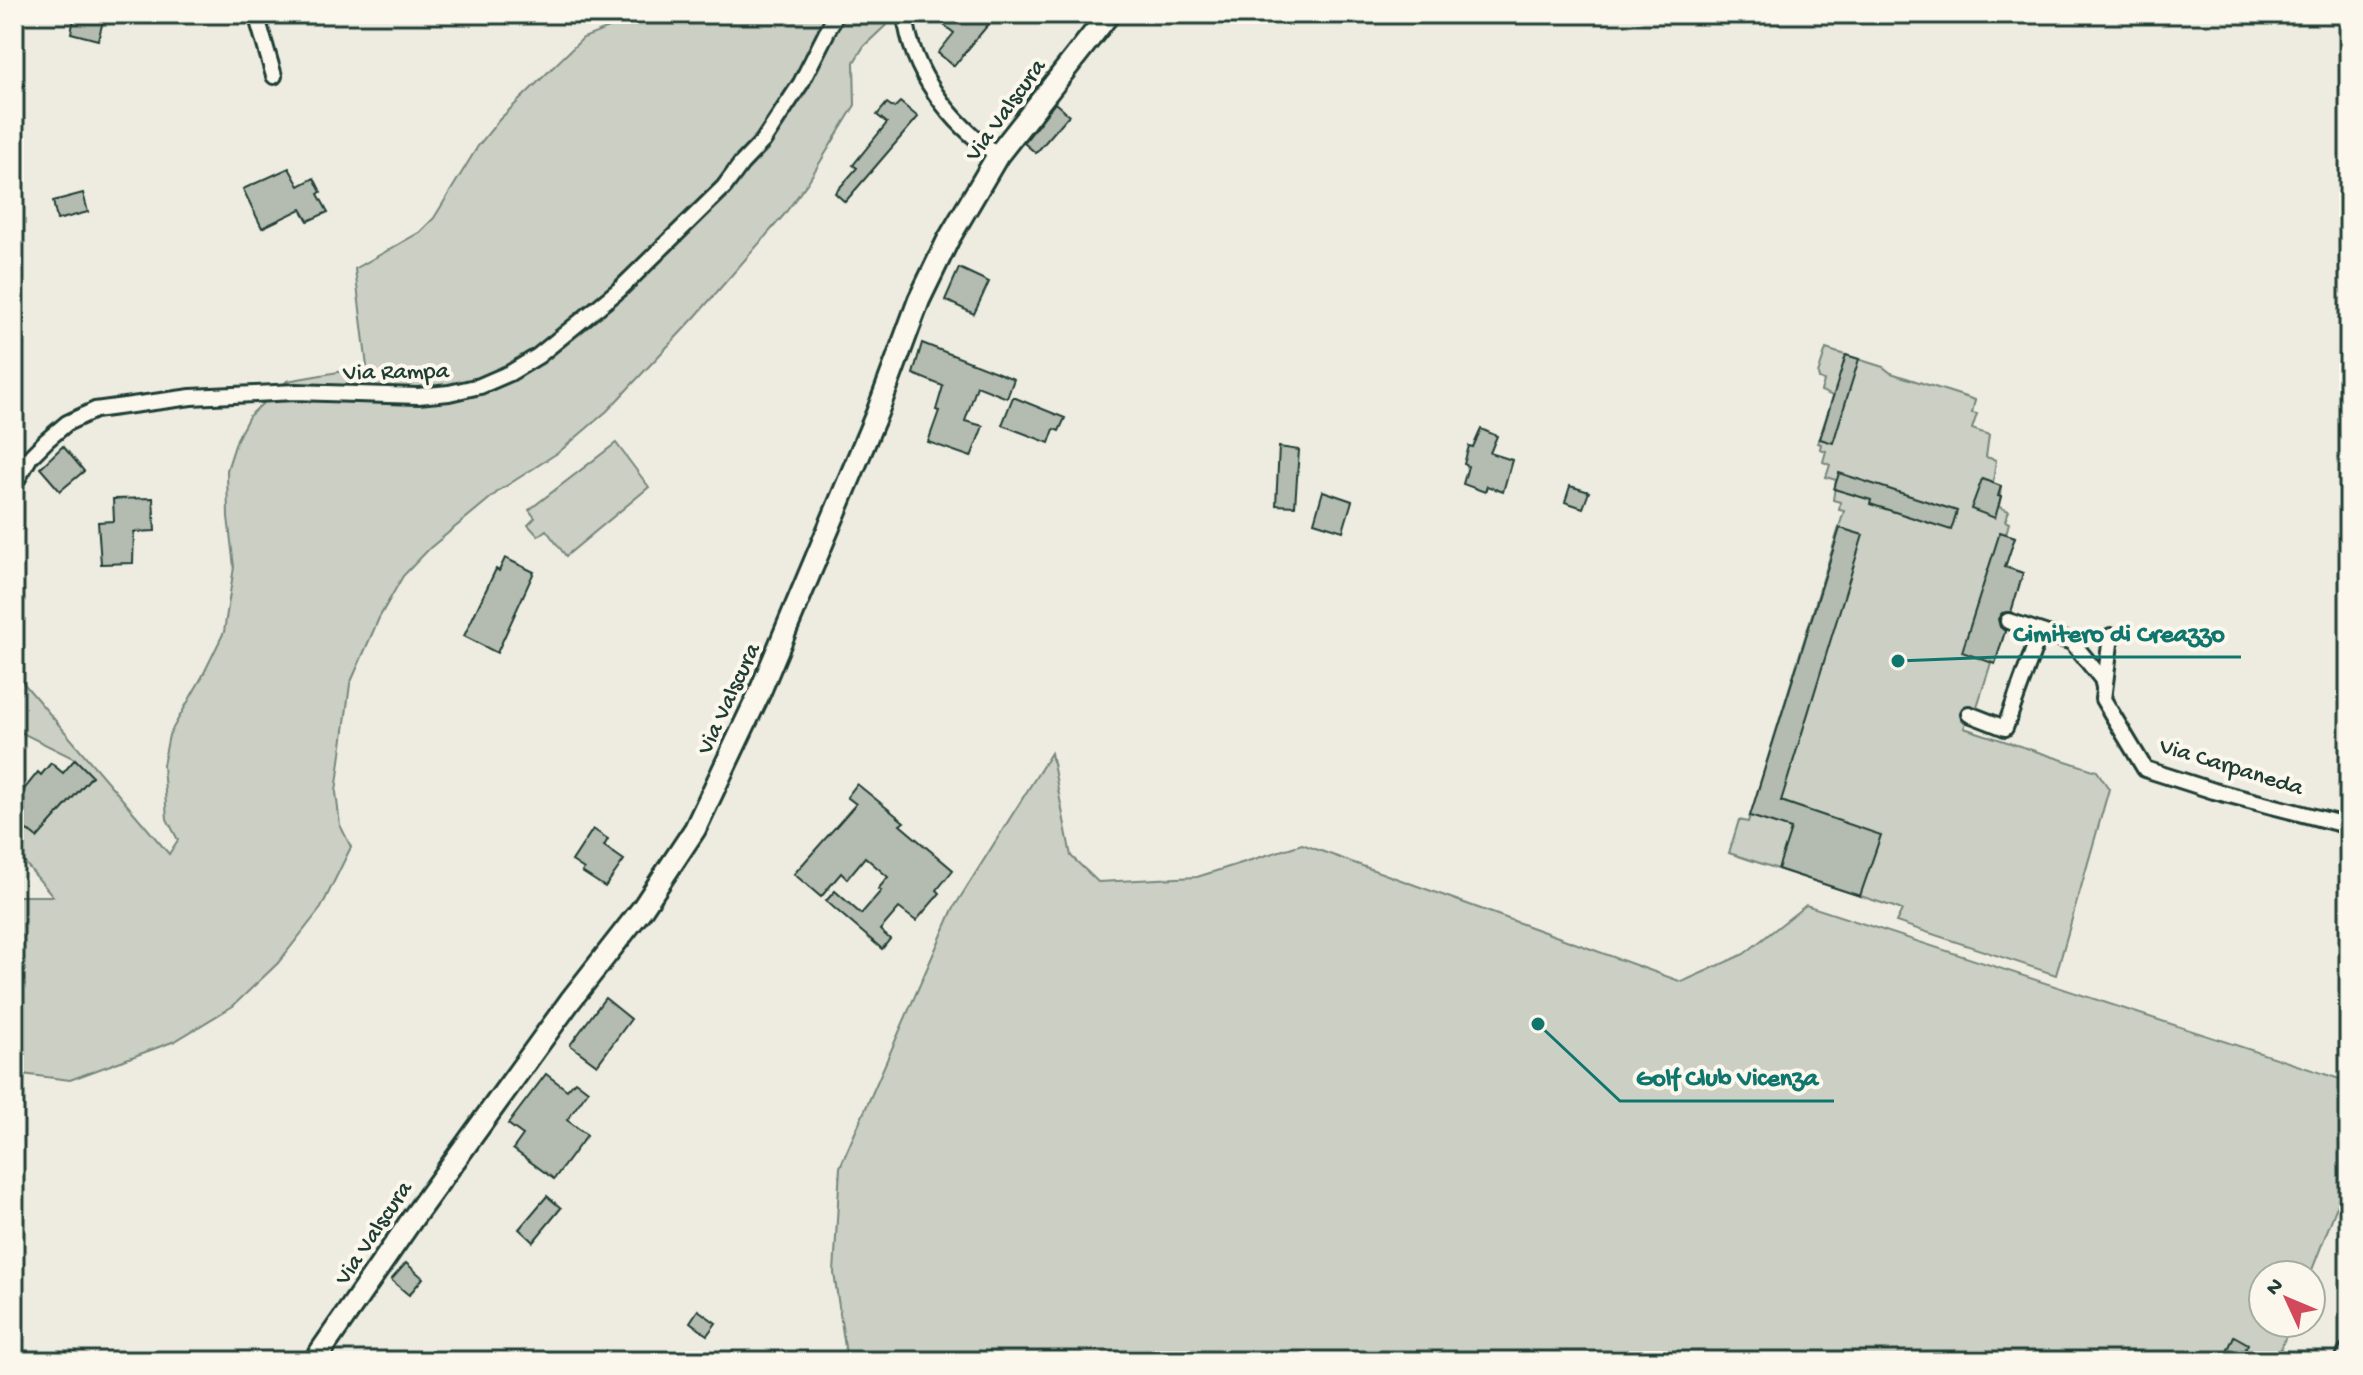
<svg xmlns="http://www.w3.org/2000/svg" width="2363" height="1375" viewBox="0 0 2363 1375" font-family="'Gochi Hand',sans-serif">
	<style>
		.green { fill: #cbcfc4; stroke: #75867c; stroke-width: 2 }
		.building { fill: #b4bbb0; stroke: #1f3d34; stroke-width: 2 }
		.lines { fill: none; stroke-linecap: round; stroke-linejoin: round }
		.street-casing { stroke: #1f3d34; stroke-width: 20 }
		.secondary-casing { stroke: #1f3d34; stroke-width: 26 }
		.street { stroke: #fbf7ec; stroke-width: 14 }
		.secondary { stroke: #fbf7ec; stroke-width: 20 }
		.labels { text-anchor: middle; stroke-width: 8; stroke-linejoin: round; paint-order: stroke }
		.street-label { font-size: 24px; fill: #1f3d34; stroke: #fbf7ec }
		.leader { fill: none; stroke: #0f766e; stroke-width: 3 }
		.callout-dot { fill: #0f766e; stroke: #fbf7ec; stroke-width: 3 }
		.callout-label { font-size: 26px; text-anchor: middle; font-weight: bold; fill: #0f766e; stroke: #fbf7ec; stroke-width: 8; stroke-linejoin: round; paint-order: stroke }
	</style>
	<rect width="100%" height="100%" fill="#eeece1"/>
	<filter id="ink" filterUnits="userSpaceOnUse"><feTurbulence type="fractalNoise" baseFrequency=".0125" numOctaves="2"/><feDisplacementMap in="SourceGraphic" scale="16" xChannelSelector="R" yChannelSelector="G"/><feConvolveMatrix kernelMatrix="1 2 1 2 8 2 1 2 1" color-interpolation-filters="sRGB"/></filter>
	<g filter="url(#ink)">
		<g class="green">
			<path d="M 645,14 L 898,14 L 864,46 L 854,62 L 855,105 L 808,182 L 783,216 L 696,316 L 607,411 L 559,452 L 500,490 L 430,548 L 403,576 L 379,618 L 350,684 L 336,792 L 340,825 L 351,847 L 321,908 L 278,963 L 233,1006 L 175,1041 L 70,1080 L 14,1073 L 14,896 L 53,896 L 14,850 L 14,816 L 37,838 L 92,776 L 75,759 L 14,729 L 14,672 L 169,854 L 178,840 L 167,819 L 163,765 L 169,735 L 202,677 L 224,632 L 234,567 L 228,517 L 227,470 L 237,439 L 249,416 L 287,381 L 367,367 L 355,269 L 420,232 L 434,218 L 478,146 L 499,120 L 583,38 Z"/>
			<path d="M 1826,349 L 1883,367 L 1891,373 L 1975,400 L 1972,413 L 1977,414 L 1972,429 L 1989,435 L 1986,457 L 1996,460 L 1993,483 L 2001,486 L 1999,507 L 2009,511 L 2005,521 L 2009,523 L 2006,534 L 2015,537 L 2005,567 L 2023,573 L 1995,664 L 1991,663 L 1975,713 L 1970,711 L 1964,728 L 2097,771 L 2109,789 L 2056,975 L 1896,922 L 1902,910 L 1894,907 L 1729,853 L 1739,820 L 1748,822 L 1844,511 L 1839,510 L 1840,502 L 1833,500 L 1836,480 L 1826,477 L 1830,465 L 1823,462 L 1826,451 L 1820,449 L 1821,444 L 1818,443 L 1833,396 L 1821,391 L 1824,381 L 1819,379 L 1818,374 Z"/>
			<path d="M 616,443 L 649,487 L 566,556 L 546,530 L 538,536 L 528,525 L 535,518 L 529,510 Z"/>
			<path d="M 1051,753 L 1071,856 L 1098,882 L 1197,877 L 1302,844 L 1682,982 L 1744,954 L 1806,905 L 2349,1082 L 2349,1175 L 2310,1275 L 2263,1275 L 2263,1323 L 2291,1323 L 2276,1361 L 847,1361 L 834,1273 L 840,1167 L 953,909 Z"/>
		</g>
		<g class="building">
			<path d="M 75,14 L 105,14 L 98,40 L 71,33 Z"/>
			<path d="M 930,14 L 997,14 L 954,66 L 938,53 L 954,33 Z"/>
			<path d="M 900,102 L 918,117 L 845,202 L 835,193 L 857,168 L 853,165 L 887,123 L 877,115 L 887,103 L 894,108 Z"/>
			<path d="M 1055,103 L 1069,115 L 1036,153 L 1024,143 Z"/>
			<path d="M 289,168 L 299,186 L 314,178 L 321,192 L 318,194 L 328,212 L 308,221 L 301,209 L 262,228 L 243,189 Z"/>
			<path d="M 83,193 L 88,212 L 57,220 L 53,201 Z"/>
			<path d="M 959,268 L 989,282 L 974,314 L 945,300 Z"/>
			<path d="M 922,343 L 1014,379 L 1007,398 L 977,386 L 965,421 L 983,426 L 971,457 L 928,442 L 939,411 L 936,410 L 943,386 L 913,374 Z"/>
			<path d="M 1846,355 L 1859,359 L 1833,443 L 1820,439 Z"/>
			<path d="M 1013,397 L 1065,418 L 1059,431 L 1054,429 L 1049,443 L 1002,425 Z"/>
			<path d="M 1481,429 L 1497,436 L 1490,453 L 1512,460 L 1503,492 L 1487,486 L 1485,492 L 1463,484 L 1468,466 L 1464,464 L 1469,446 L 1473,447 Z"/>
			<path d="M 63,446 L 84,471 L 60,491 L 40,468 Z"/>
			<path d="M 1279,447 L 1299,450 L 1295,506 L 1276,505 Z"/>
			<path d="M 1839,473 L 1957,511 L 1951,530 L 1870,504 L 1871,500 L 1834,489 Z"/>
			<path d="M 1982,479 L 2001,486 L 1998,496 L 2001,497 L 1995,518 L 1971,509 Z"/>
			<path d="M 1570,486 L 1589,492 L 1583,508 L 1565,502 Z"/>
			<path d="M 1323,491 L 1352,501 L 1343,531 L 1314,522 Z"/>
			<path d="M 153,498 L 155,531 L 134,532 L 133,563 L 101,564 L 98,522 L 114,521 L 113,499 Z"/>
			<path d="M 1840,528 L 1863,535 L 1781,801 L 1881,835 L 1860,896 L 1778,869 L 1791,829 L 1750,816 Z"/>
			<path d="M 2000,532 L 2015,537 L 2005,567 L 2023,573 L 2011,612 L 2002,613 L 1998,619 L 2000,627 L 2005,631 L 1995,664 L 1962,652 Z"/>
			<path d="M 505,558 L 534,572 L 497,653 L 464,636 L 496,569 L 499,571 Z"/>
			<path d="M 75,759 L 92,776 L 37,838 L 19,824 L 21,822 L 14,816 L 14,807 L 23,796 L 21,793 L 38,772 L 41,775 L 51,763 L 63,773 Z"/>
			<path d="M 857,784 L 904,822 L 900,825 L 953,870 L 937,890 L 940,893 L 916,921 L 899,908 L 880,930 L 890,939 L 882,949 L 826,901 L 835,891 L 861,914 L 881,891 L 878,889 L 888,877 L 865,857 L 847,879 L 841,873 L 821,897 L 794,874 L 856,804 L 847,797 Z"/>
			<path d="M 593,829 L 608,839 L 604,846 L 624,860 L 605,887 L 582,872 L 584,869 L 572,861 Z"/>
			<path d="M 605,998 L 631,1019 L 597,1065 L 570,1045 Z"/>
			<path d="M 546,1074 L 567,1090 L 575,1081 L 588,1091 L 567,1120 L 587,1135 L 554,1179 L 513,1149 L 523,1135 L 508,1124 Z"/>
			<path d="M 547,1196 L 561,1208 L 533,1242 L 519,1229 Z"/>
			<path d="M 406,1263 L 423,1278 L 409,1295 L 391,1280 Z"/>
			<path d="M 698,1310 L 716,1323 L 707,1335 L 690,1322 Z"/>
			<path d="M 2234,1336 L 2248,1344 L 2240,1361 L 2223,1361 Z"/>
		</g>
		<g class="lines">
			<defs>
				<g id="street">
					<path d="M 256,14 L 274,76"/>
					<path d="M 905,14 C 911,72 951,124 998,155"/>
					<path d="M 14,485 L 30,457 L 47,440 L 67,423 L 95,410 L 191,397 L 295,392 L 418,396 L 449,393 L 480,386 L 510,373 L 538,356 L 619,290 L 724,187 L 741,164 L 763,141 L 801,83 L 836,14"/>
					<path d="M 2008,621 L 2072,642 L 2102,679 L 2104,687"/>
					<path d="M 2111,636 L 2103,699 L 2145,769 L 2214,791 L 2349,826"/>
					<path d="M 1969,714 L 2005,728 L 2040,632"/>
				</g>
				<g id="secondary">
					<path d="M 314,1361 L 413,1218 L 570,1001 L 642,909 L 695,829 L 759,694 L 877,413 L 919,300 L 948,240 L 998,155 L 1109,14"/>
					<path d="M 2346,1361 L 2349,1353"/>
				</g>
			</defs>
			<use href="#street" class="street-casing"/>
			<use href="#secondary" class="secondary-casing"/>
			<use href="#street" class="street"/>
			<use href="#secondary" class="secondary"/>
		</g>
	</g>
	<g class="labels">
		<g class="street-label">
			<text transform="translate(1004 109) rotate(-54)" y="8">Via Valscura</text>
			<text transform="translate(396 370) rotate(-1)" y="8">Via Rampa</text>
			<text transform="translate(727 698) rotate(-65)" y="8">Via Valscura</text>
			<text transform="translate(2232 765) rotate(17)" y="8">Via Carpaneda</text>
			<text transform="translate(372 1232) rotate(-56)" y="8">Via Valscura</text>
		</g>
	</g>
	<path class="leader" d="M1898 661L1998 657H2241M1538 1024L1620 1101H1834"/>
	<g class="callout-dot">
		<circle cx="1898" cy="661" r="8"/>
		<circle cx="1538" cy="1024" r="8"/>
	</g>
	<g class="callout-label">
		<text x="2119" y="641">Cimitero di Creazzo</text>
		<text x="1727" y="1085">Golf Club Vicenza</text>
	</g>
	<rect width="2363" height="1375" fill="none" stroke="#fbf7ec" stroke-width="48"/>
	<rect x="24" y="24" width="2315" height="1327" fill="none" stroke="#1f3d34" stroke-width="3" filter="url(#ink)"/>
	<g transform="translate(2287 1299) rotate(314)"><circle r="38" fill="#fbf7ec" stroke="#a3ada2" stroke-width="2"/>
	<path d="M0-6L14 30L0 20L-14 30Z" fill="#d1495b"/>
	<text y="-12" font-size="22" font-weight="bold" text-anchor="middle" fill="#1f3d34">N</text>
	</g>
</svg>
